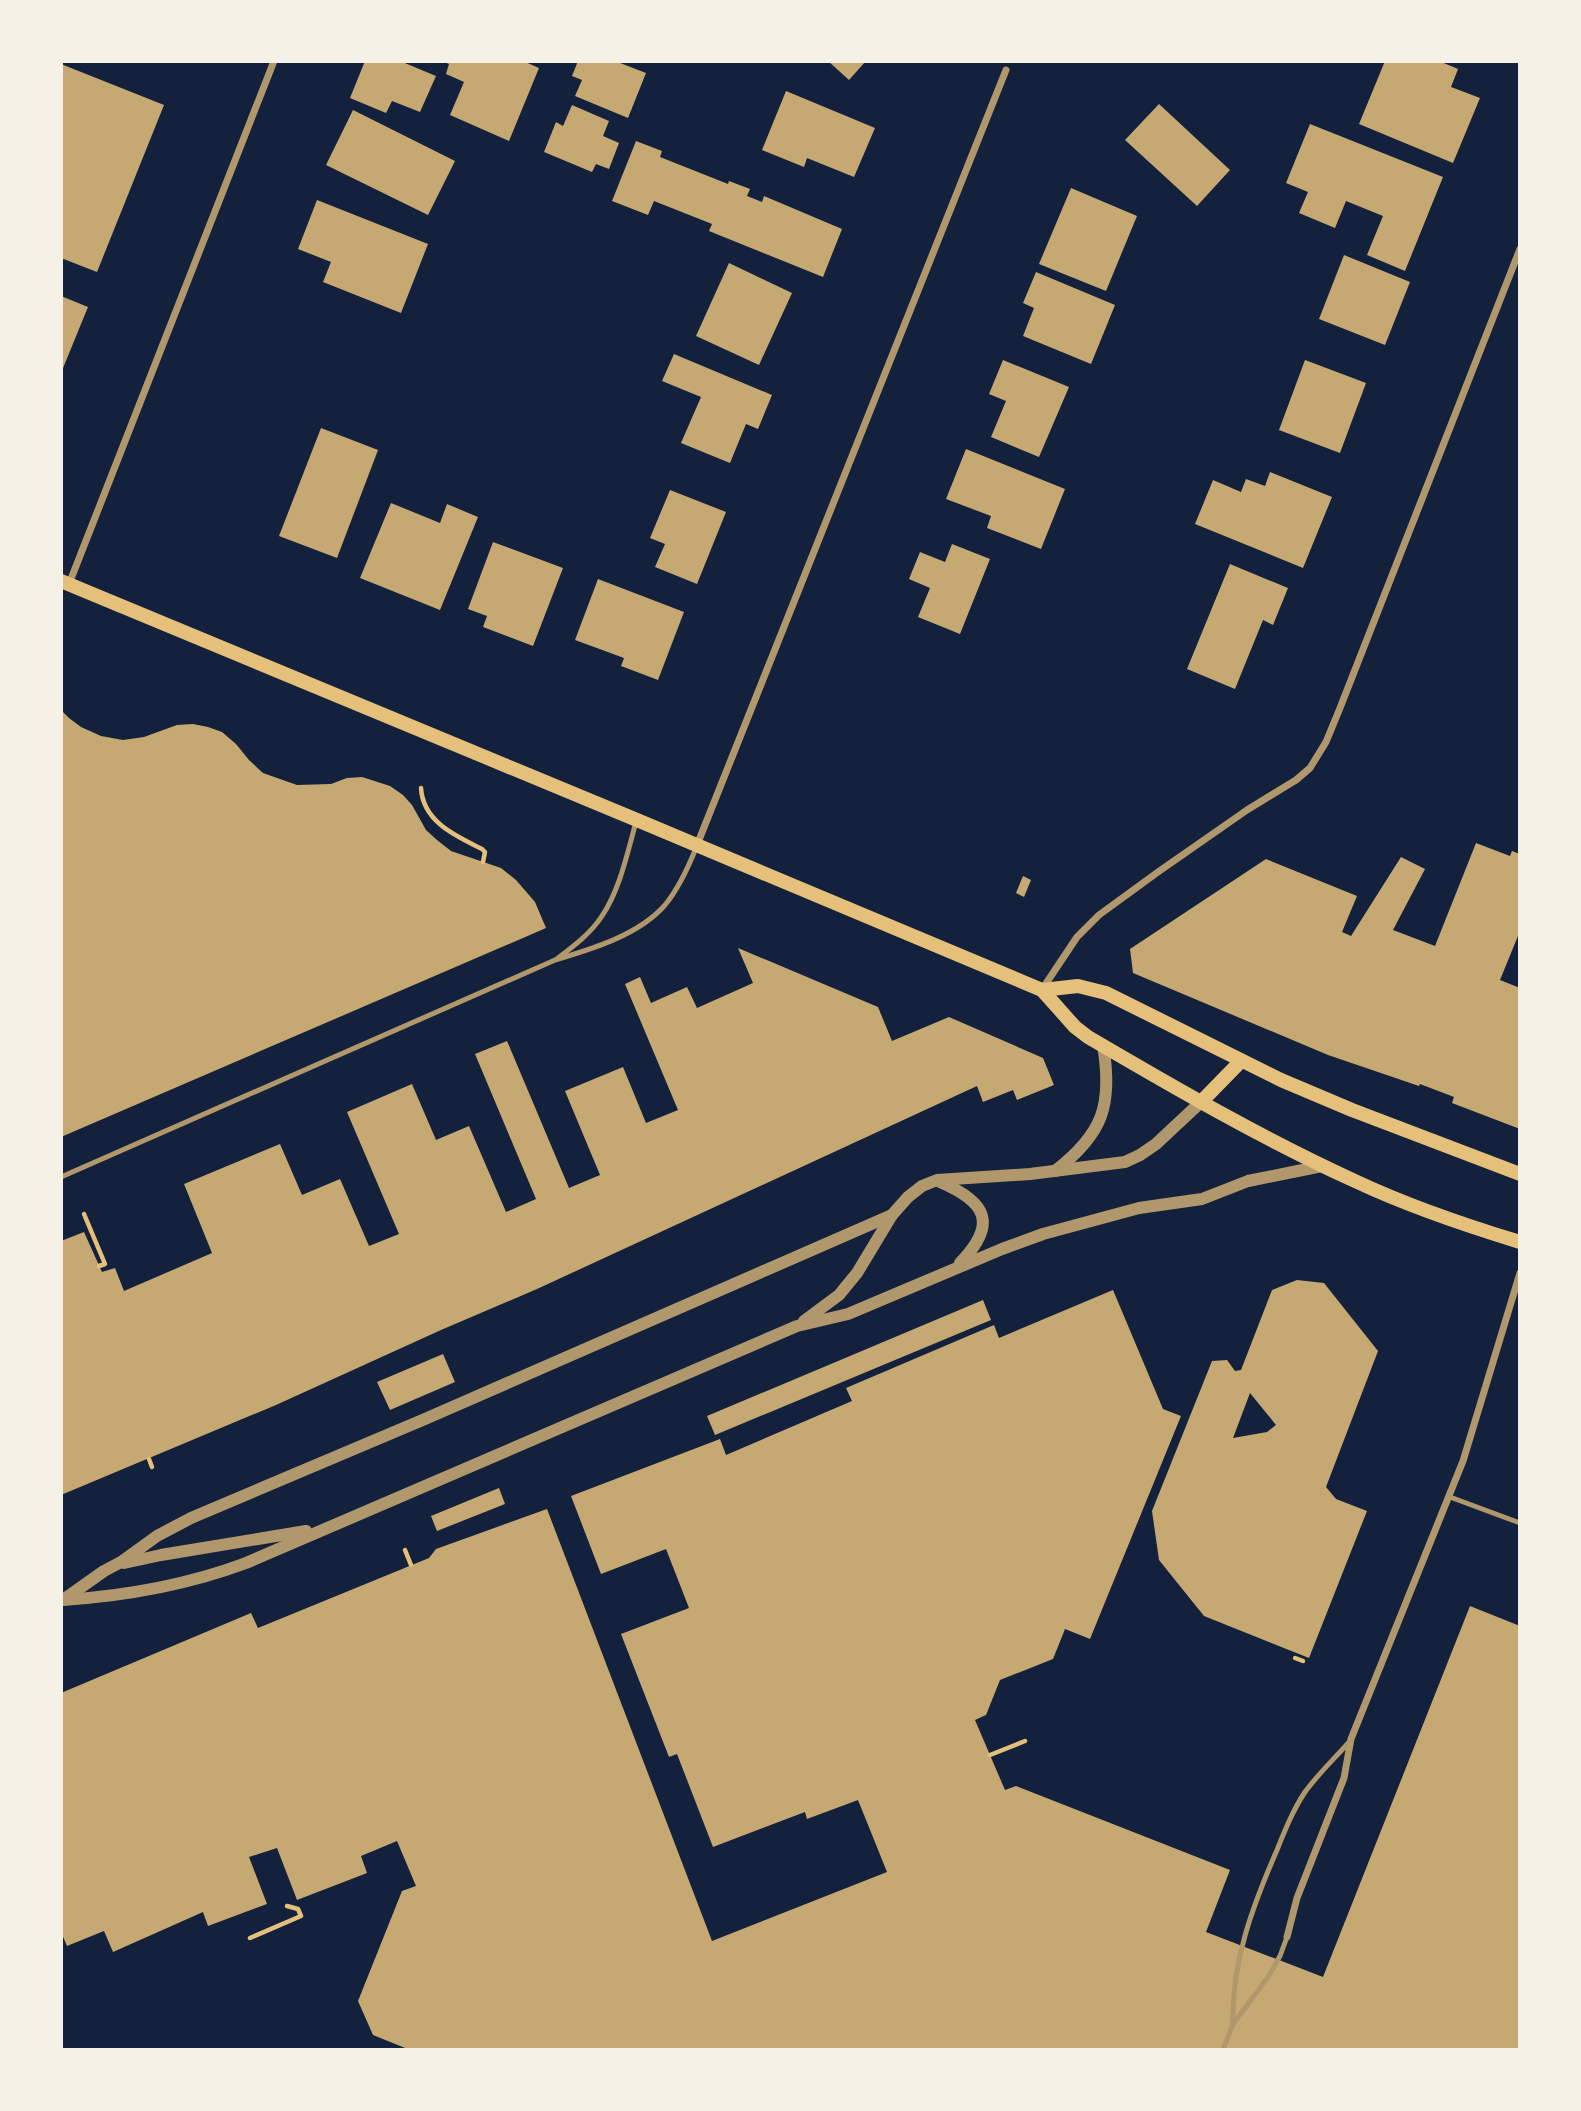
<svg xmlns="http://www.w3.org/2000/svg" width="1581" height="2111" viewBox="0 0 1581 2111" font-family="'Fira Sans Condensed',sans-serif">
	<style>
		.building { fill: #c6a872; fill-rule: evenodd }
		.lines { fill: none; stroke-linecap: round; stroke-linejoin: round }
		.path { stroke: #e5c07b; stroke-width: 4.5 }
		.service { stroke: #b1986c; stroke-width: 5 }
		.minor { stroke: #b1986c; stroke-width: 7 }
		.tertiary { stroke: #b1986c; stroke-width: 12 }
		.secondary { stroke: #e5c07b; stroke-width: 14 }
	</style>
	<rect width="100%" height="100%" fill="#14213d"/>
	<g class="building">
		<path d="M 365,61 L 400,61 L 436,76 L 420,112 L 392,101 L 386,113 L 350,98 Z"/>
		<path d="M 442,61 L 523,61 L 539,68 L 509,141 L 450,115 L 464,82 L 446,74 L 449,64 Z"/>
		<path d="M 578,61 L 615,61 L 646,73 L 628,118 L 575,96 L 582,80 L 572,76 Z"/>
		<path d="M 828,61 L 866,61 L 849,80 Z"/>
		<path d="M 1385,61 L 1439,61 L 1458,69 L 1451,87 L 1480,98 L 1453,163 L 1359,124 Z"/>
		<path d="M 61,64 L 164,105 L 97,272 L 61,258 Z"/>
		<path d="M 786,91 L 875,128 L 854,177 L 807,158 L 804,167 L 762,150 Z"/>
		<path d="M 1159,104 L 1230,170 L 1197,206 L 1125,140 Z"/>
		<path d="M 572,105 L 609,121 L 603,136 L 619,143 L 609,169 L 596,164 L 592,172 L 544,152 L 556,122 L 563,126 Z"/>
		<path d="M 353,110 L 455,161 L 428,215 L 326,165 Z"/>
		<path d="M 1310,124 L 1443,177 L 1405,271 L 1367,255 L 1383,216 L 1346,201 L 1335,228 L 1299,213 L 1308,192 L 1286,183 Z"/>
		<path d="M 636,141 L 662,151 L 660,157 L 728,184 L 729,181 L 750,189 L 747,196 L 762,202 L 764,196 L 842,229 L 823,277 L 709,231 L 712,224 L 654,201 L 648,215 L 612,201 Z"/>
		<path d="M 1071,188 L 1137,216 L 1106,291 L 1039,264 Z"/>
		<path d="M 317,200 L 428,244 L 401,313 L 323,282 L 331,262 L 298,249 Z"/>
		<path d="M 1344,255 L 1410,282 L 1385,345 L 1319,319 Z"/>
		<path d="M 729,263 L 792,293 L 759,365 L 696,336 Z"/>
		<path d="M 1036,272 L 1115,305 L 1091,364 L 1023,336 L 1034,308 L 1023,303 Z"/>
		<path d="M 61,296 L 88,307 L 61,373 Z"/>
		<path d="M 674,354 L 772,395 L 758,429 L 746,424 L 730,463 L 681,443 L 701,397 L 662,381 Z"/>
		<path d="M 1003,360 L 1069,387 L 1039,457 L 991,437 L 1006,401 L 989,394 Z"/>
		<path d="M 1305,360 L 1366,383 L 1340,453 L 1279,430 Z"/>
		<path d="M 321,428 L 378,450 L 337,558 L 279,536 Z"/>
		<path d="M 966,449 L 1065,489 L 1041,549 L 987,528 L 991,516 L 946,499 Z"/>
		<path d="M 1270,472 L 1332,497 L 1303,568 L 1195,524 L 1213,480 L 1241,492 L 1246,479 L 1265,486 Z"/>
		<path d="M 670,490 L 726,512 L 697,584 L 655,567 L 665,544 L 650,538 Z"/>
		<path d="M 391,503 L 440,523 L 447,504 L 478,517 L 440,610 L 360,578 Z"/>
		<path d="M 493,542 L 563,568 L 533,646 L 483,627 L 487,616 L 468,609 Z"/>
		<path d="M 952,544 L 990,559 L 960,634 L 918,617 L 930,588 L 909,579 L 920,552 L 945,562 Z"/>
		<path d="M 1230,564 L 1288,588 L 1273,625 L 1263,620 L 1235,689 L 1187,669 Z"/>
		<path d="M 598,579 L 684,612 L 658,680 L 621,666 L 624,658 L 575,640 Z"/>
		<path d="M 61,710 L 69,718 L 81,727 L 101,736 L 123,740 L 144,737 L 177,725 L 193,724 L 208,727 L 222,732 L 236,744 L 249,760 L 263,773 L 297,785 L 331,784 L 347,778 L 362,777 L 390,786 L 403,795 L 412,805 L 426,830 L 437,840 L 451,851 L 501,868 L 516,880 L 535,902 L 546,928 L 61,1137 Z"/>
		<path d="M 1476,843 L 1510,856 L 1512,851 L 1520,854 L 1520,931 L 1500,980 L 1520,988 L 1520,1129 L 1452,1103 L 1454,1097 L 1420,1084 L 1419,1086 L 1328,1055 L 1133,973 L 1130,949 L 1266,859 L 1357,896 L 1342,932 L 1351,936 L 1401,857 L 1425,869 L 1393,930 L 1435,946 Z"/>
		<path d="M 1023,876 L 1031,880 L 1024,897 L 1016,893 Z"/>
		<path d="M 738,948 L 878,1007 L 892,1041 L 949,1017 L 1043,1058 L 1054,1085 L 1017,1100 L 1013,1090 L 983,1102 L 977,1086 L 537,1289 L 441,1330 L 276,1405 L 61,1495 L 61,1241 L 84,1232 L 102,1272 L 115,1268 L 124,1291 L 212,1253 L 184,1184 L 280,1144 L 302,1195 L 340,1179 L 369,1246 L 399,1234 L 347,1112 L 412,1084 L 436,1140 L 469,1126 L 506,1212 L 536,1199 L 475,1054 L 507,1041 L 569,1188 L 600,1175 L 565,1091 L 623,1067 L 646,1123 L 678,1110 L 625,984 L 640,977 L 651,1003 L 687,987 L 697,1008 L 753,983 Z"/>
		<path d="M 1297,1280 L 1324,1283 L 1378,1351 L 1326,1487 L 1336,1499 L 1367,1511 L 1309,1658 L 1204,1616 L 1159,1560 L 1152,1511 L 1212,1361 L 1227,1360 L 1235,1371 L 1241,1370 L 1272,1290 ZM 1250,1393 L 1276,1425 L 1267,1432 L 1233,1438 Z"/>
		<path d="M 1113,1290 L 1163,1409 L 1181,1416 L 1090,1639 L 1065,1629 L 1053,1659 L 1000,1680 L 986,1715 L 975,1720 L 1005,1790 L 1016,1786 L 1230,1870 L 1206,1932 L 1323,1977 L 1470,1606 L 1520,1626 L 1520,2050 L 410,2050 L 373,2035 L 358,2001 L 402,1891 L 416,1886 L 397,1841 L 361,1856 L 367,1873 L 297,1900 L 277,1848 L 249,1857 L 267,1904 L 208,1926 L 203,1912 L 113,1952 L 104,1931 L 67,1946 L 61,1932 L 61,1693 L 251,1613 L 258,1628 L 429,1558 L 436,1549 L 547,1509 L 712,1941 L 887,1872 L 858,1800 L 807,1819 L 805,1812 L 713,1847 L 677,1754 L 669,1757 L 621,1634 L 689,1608 L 666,1549 L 601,1574 L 571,1496 L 720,1439 L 726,1455 L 852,1401 L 846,1388 L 994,1325 L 999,1338 Z"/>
		<path d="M 983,1300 L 991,1320 L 715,1435 L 707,1416 Z"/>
		<path d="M 443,1354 L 455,1382 L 390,1410 L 377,1382 Z"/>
		<path d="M 499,1488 L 505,1504 L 437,1531 L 431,1516 Z"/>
	</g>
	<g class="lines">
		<g class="path">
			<path d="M 421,788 C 423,822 456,836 482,849 L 485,852 L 483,862"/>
			<path d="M 84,1214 L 105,1264 L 99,1266"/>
			<path d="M 149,1459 L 152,1467"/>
			<path d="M 405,1550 L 411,1565"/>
			<path d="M 1295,1658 L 1303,1661"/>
			<path d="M 990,1755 L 1025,1741"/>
			<path d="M 250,1938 L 301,1916 L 298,1909 L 287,1906"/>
		</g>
		<g class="service">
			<path d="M 558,958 C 574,946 591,933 602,916 C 620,889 627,854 636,822"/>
			<path d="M 61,1177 L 555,960 C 592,949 639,935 665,905 C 679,888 688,868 696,848"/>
			<path d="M 1450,1497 L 1520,1523"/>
			<path d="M 1233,2024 C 1231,1963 1253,1905 1277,1850 C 1285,1830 1293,1810 1305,1792 C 1318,1774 1336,1757 1351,1740"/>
			<path d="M 1223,2050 L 1233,2024 L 1268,1977 L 1280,1956 L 1287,1937"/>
		</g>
		<g class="minor">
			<path d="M 69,584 L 274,61"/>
			<path d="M 697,845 L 1006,70"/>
			<path d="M 1043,988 L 1077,937 L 1099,915 L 1158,872 L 1247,810 L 1296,780 L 1310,768 L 1326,742 L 1340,708 L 1520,249"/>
			<path d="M 1287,1937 L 1297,1898 L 1344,1778 L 1351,1739 L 1463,1461 L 1520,1273"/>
		</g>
		<g class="tertiary">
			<path d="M 1055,1171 C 1103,1134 1113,1105 1103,1045"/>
			<path d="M 940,1182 C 987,1202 998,1224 960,1263"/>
			<path d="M 804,1321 L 839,1295 L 857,1273 L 892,1215 L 908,1197 L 922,1186 L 937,1180 L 1030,1174 L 1125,1162 L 1140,1155 L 1156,1144 L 1202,1101"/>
			<path d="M 124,1563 L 161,1555 L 306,1531"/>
			<path d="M 63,1600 C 125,1596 187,1585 246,1563 L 797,1326 L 848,1314 L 1002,1249 L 1043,1234 L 1139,1208 L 1202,1199 L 1248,1181 L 1322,1166"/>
			<path d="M 63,1600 L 104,1571 L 121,1562 L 157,1536 L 191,1518 L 425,1419 L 892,1215"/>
		</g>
		<g class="secondary">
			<path d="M 61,581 L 637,820 L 1042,990 L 1075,1027 L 1088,1037 C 1175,1088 1263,1139 1355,1181 C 1408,1206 1464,1225 1520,1242"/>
			<path d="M 1042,990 L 1078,986 L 1106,993 L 1281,1080 L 1352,1110 L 1520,1174"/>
			<path d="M 1202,1101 L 1241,1061"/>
		</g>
	</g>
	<rect width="1581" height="2111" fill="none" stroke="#f6f1e7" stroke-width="126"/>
</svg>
